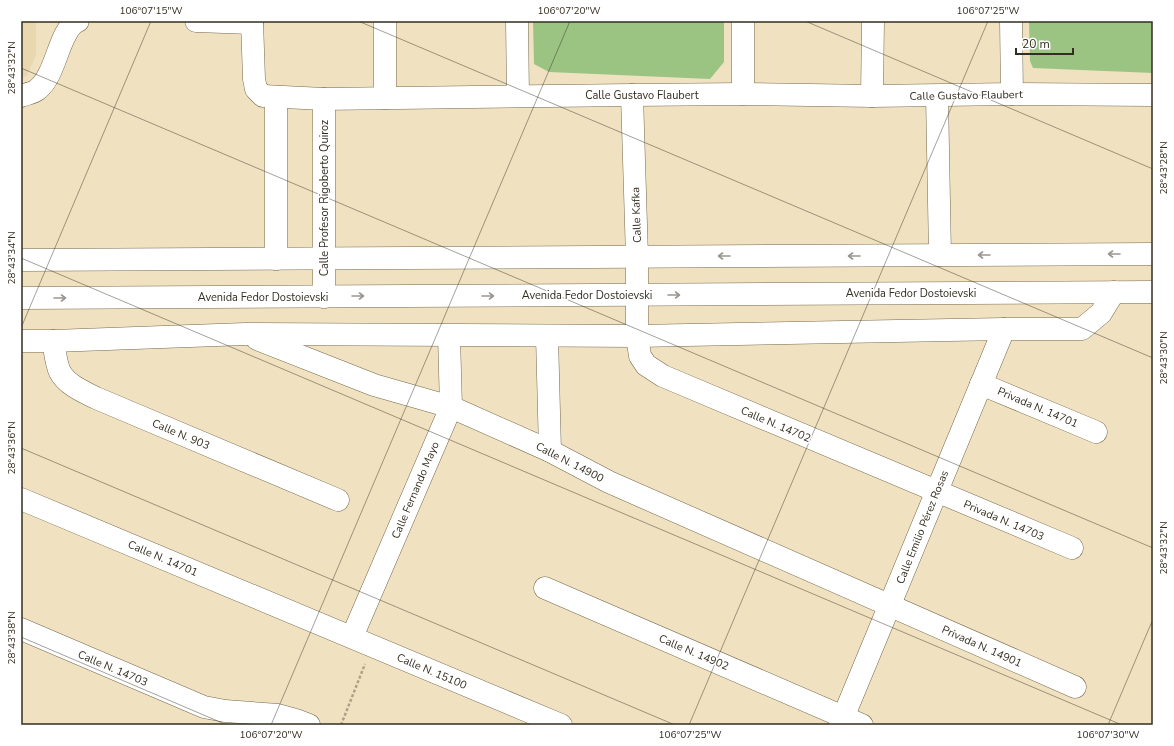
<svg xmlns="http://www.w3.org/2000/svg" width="1174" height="746" viewBox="0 0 1174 746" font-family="'Nunito Sans',sans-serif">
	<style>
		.built { fill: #e8d7af }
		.green { fill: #9bc483 }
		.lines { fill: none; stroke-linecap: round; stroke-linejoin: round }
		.minor-casing { stroke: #76694b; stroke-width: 23 }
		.major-casing { stroke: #76694b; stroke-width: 23 }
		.path { stroke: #ada288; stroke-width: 2.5; stroke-dasharray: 3 2; stroke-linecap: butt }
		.minor { stroke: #fff; stroke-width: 22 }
		.major { stroke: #fff; stroke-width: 22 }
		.oneway { stroke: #9a9690 }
		.ticks { fill: none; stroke: #342e21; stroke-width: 1; stroke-opacity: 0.45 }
		.labels { text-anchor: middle; stroke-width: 3; stroke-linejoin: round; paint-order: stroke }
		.street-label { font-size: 11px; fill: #342e21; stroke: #fff }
		.neatline { fill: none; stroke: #342e21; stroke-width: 1.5 }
		.ticks-label { font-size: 10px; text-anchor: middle; fill: #342e21 }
	</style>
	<rect width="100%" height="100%" fill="#f0e2c1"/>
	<path class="built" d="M 21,21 L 36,21 L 36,55 L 27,76 L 21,78 Z"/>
	<g class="green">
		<path d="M 533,21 L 724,21 L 724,62 L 710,79 L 549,72 L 534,64 Z"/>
		<path d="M 1029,21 L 1153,21 L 1153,73 L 1033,68 L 1030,61 Z"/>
	</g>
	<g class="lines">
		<defs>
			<g id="minor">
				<path d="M 196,21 L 252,23"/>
				<path d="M 252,21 L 254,79 L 256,89 L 263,96 L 324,99 L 632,95 L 743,94 L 872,96 L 1012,94 L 1153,95"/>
				<path d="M 385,21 L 385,98"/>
				<path d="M 517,21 L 518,96"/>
				<path d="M 743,21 L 743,94"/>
				<path d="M 1011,21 L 1012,94"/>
				<path d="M 632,95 L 637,257 L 637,336 L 640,356 L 646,365 L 663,376 L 1072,548"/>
				<path d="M 21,96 C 26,94 34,93 38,89 C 57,74 59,28 78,21"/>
				<path d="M 872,96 L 873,21"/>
				<path d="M 937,96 L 940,255"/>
				<path d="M 276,259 L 276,97"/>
				<path d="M 324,297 L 324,99"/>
				<path d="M 547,336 L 550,451"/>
				<path d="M 257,339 L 374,385 L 451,407 L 550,451 L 609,482 L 1075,687"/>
				<path d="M 21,341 L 53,341 L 245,334 L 637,336 L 1004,329 L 1082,329 L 1101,313 L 1114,292"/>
				<path d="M 53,341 C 55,351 56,364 60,372 C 67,385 84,392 96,398 L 338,500"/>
				<path d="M 981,384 L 1096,432"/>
				<path d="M 21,499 L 561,725"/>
				<path d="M 545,588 L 862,725"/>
				<path d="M 21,629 L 204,707 L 225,711 L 278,715 L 296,720 L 309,725"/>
				<path d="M 352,637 L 451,407 L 449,336"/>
				<path d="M 840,725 L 1004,329"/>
			</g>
			<g id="major">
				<path d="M 21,260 L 1153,254"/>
				<path d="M 21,298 L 1153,292"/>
			</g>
		</defs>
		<use href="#minor" class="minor-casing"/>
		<use href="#major" class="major-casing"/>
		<path class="path" d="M 341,725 L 365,664"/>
		<use href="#minor" class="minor"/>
		<use href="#major" class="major"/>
	</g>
	<defs><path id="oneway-shaft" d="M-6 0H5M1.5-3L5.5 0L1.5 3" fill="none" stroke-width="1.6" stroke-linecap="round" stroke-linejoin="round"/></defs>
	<g class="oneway">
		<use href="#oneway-shaft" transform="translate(1114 254) rotate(180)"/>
		<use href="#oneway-shaft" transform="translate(984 255) rotate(180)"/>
		<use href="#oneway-shaft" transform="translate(724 256) rotate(180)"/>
		<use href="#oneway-shaft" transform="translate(854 256) rotate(180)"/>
		<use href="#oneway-shaft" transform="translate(674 295)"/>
		<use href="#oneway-shaft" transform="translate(358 296)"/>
		<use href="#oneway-shaft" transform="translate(488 296)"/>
		<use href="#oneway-shaft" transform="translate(60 298)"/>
	</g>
	<path class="ticks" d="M 358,21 L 1153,358M 805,21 L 1153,169M 21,68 L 1153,548M 21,258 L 1122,725M 21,328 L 151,21M 21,448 L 675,725M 21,637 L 227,725M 271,725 L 570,21M 689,725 L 988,21M 1108,725 L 1153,619"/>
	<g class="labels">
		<g class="street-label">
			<text x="642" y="99">Calle Gustavo Flaubert</text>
			<text transform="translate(966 95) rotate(-1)" y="4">Calle Gustavo Flaubert</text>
			<text transform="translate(324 198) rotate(-90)" y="4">Calle Profesor Rigoberto Quiroz</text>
			<text transform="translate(636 215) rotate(-92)" y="4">Calle Kafka</text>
			<text x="911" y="297">Avenida Fedor Dostoievski</text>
			<text x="587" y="299">Avenida Fedor Dostoievski</text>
			<text x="263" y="301">Avenida Fedor Dostoievski</text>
			<text transform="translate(1038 407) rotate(23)" y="4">Privada N. 14701</text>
			<text transform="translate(776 424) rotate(23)" y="4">Calle N. 14702</text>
			<text transform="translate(181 434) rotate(23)" y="4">Calle N. 903</text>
			<text transform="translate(570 462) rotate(27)" y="4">Calle N. 14900</text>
			<text transform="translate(415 490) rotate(-67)" y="4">Calle Fernando Mayo</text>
			<text transform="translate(1004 520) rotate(23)" y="4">Privada N. 14703</text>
			<text transform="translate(922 527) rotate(-68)" y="4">Calle Emilio Pérez Rosas</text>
			<text transform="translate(163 558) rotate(23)" y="4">Calle N. 14701</text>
			<text transform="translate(982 646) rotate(24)" y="4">Privada N. 14901</text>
			<text transform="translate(694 652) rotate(23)" y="4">Calle N. 14902</text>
			<text transform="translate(113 668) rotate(23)" y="4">Calle N. 14703</text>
			<text transform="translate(432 671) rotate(23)" y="4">Calle N. 15100</text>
		</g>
	</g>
	<rect width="1174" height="746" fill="none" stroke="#ffffff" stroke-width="44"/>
	<path d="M1016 48v6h57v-6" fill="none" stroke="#342e21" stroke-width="2"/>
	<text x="1022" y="48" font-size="12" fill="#342e21" stroke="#ffffff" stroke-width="3" paint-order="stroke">20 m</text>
	<rect x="22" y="22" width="1130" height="702" class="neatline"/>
	<g class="ticks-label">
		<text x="151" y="14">106°07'15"W</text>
		<text x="569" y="14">106°07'20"W</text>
		<text x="988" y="14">106°07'25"W</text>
		<text transform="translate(11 68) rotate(-90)" y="4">28°43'32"N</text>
		<text transform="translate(1163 168) rotate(-90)" y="4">28°43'28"N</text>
		<text transform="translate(11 258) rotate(-90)" y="4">28°43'34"N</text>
		<text transform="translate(1163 358) rotate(-90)" y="4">28°43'30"N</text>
		<text transform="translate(11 448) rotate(-90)" y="4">28°43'36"N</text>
		<text transform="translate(1163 548) rotate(-90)" y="4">28°43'32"N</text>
		<text transform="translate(11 638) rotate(-90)" y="4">28°43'38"N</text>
		<text x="271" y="738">106°07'20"W</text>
		<text x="690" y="738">106°07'25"W</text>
		<text x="1108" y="738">106°07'30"W</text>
	</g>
</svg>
